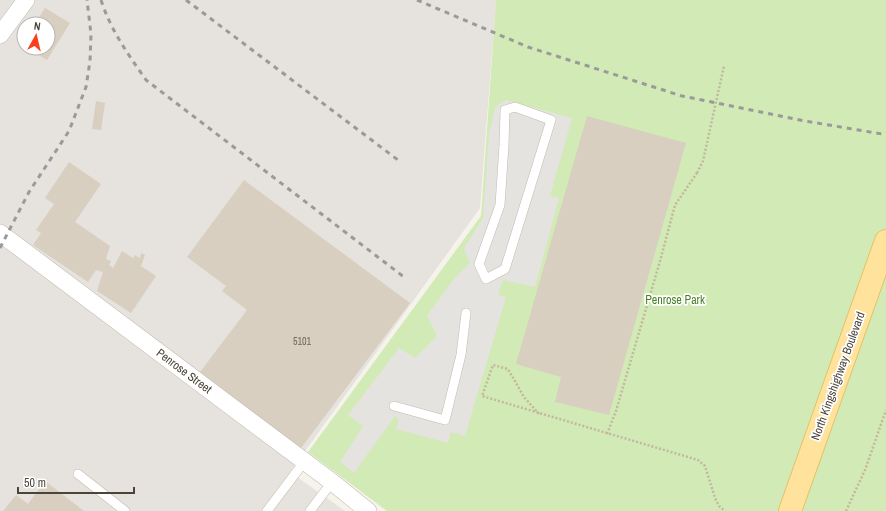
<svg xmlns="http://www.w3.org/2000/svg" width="886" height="511" viewBox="0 0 886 511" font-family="'Archivo Narrow',sans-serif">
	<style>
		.industrial { fill: #e6e2dd; fill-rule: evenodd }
		.green { fill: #d2eab5 }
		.parking { fill: #e5e3e0 }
		.building { fill: #d8cfc1 }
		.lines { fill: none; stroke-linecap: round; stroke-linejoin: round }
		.lane-casing { stroke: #c2bbae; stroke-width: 10 }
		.street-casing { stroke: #c2bbae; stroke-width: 18 }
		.primary-casing { stroke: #e6c16a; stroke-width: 24 }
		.path { stroke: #c4b79f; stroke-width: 2.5; stroke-dasharray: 2 2; stroke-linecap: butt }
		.lane { stroke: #fff; stroke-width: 9 }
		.street { stroke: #fff; stroke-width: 17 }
		.primary { stroke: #ffe39c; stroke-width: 22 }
		.rail { stroke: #9a9a9a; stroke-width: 3; stroke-dasharray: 5 5; stroke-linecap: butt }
		.path-bridge { stroke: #c4b79f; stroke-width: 2.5; stroke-dasharray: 2 2; stroke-linecap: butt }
		.labels { text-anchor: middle; stroke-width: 3.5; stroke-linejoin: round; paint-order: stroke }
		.number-label { font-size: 10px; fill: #6e675b }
		.park-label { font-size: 12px; fill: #4a7f2a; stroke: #fff }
		.street-label { font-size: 12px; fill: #4b4439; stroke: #fff }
	</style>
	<rect width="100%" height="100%" fill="#f6f3ec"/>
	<path class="industrial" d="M 0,0 L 496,0 L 480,208 L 290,472 L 345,511 L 0,511 ZM 24,24 L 48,24 L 48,48 L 24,48 Z"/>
	<path class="green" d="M 496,0 L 886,0 L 886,511 L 387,511 L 308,452 L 481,216 Z"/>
	<path class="parking" d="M 506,100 L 572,118 L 550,196 L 559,198 L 535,287 L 503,280 L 498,295 L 506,297 L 465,436 L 451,432 L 448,443 L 396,429 L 399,420 L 395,416 L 354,473 L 340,462 L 363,426 L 348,415 L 399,348 L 415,358 L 437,336 L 427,316 L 453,280 L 470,263 L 464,248 L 483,218 L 489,134 L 495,107 Z"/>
	<g class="building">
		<path d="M 45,8 L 70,23 L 47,60 L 27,48 L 48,48 L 48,24 L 35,24 Z"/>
		<path d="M 96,101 L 105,103 L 101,130 L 92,129 Z"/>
		<path d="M 587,116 L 686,143 L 609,415 L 555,402 L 561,377 L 516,364 Z"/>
		<path d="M 69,162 L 101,184 L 75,222 L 110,246 L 106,259 L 111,261 L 109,265 L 113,268 L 122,251 L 133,258 L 135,255 L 140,258 L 141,253 L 145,255 L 141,266 L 156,276 L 131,313 L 97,291 L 103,272 L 96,270 L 88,282 L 33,245 L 41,233 L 36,230 L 54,204 L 45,198 Z"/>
		<path d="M 244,180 L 410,303 L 301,448 L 200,372 L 247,310 L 222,291 L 226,286 L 187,257 Z"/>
		<path d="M 45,481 L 84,511 L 3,511 L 16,495 L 28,504 Z"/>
	</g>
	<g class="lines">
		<defs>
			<g id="lane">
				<path d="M 515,107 L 551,120 L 505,269 L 486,279 L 479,264 L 500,205 L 504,145 L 505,110 Z"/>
				<path d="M 394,406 L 445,420 L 461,355 L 466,313"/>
				<path d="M 78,474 L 125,511"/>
				<path d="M 267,511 L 304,462"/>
				<path d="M 310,511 L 332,482"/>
			</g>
			<g id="street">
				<path d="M 0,35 L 26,0"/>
				<path d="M 0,233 L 332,482 L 368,511"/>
			</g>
			<path id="primary" d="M 790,511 L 886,241"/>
		</defs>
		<use href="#lane" class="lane-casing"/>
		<use href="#street" class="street-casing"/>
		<use href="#primary" class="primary-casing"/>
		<g class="path">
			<path d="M 539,414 L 524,397 L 508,369 L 493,365 L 482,396 L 698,460 L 705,466 L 715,498 L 719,506 L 725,511"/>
			<path d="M 607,434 L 616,411 L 660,261 L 675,205 L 697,173"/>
			<path d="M 846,511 L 865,470 L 886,410"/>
		</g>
		<use href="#lane" class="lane"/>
		<use href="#street" class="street"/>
		<use href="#primary" class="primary"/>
		<g class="rail">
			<path d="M 101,0 C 111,31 128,54 146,80 L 404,277"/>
			<path d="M 186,0 L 398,160"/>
			<path d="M 417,0 L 528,47 L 682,96 L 805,121 L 882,134"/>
			<path d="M 0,248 L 29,192 L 69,131 L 86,87 L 90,61 L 91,34 L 87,0"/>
		</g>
		<path class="path-bridge" d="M 697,173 L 703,161 L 724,66"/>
	</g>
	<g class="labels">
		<g class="number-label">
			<text x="302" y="345">5101</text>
		</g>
		<g class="park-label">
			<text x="675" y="304">Penrose Park</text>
		</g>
		<g class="street-label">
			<text transform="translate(184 371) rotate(37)" y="4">Penrose Street</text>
			<text transform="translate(838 376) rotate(-70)" y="4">North Kingshighway Boulevard</text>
		</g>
	</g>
	<g transform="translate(36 36) rotate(8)"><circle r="19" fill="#ffffff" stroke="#b7b4b0"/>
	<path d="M0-3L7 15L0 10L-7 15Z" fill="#fc3f1d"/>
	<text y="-6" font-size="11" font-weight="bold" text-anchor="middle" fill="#4b4439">N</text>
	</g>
	<path d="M18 487v6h116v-6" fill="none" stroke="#4b4439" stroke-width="2"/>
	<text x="24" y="487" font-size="12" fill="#4b4439" stroke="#ffffff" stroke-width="3" paint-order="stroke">50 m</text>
</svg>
